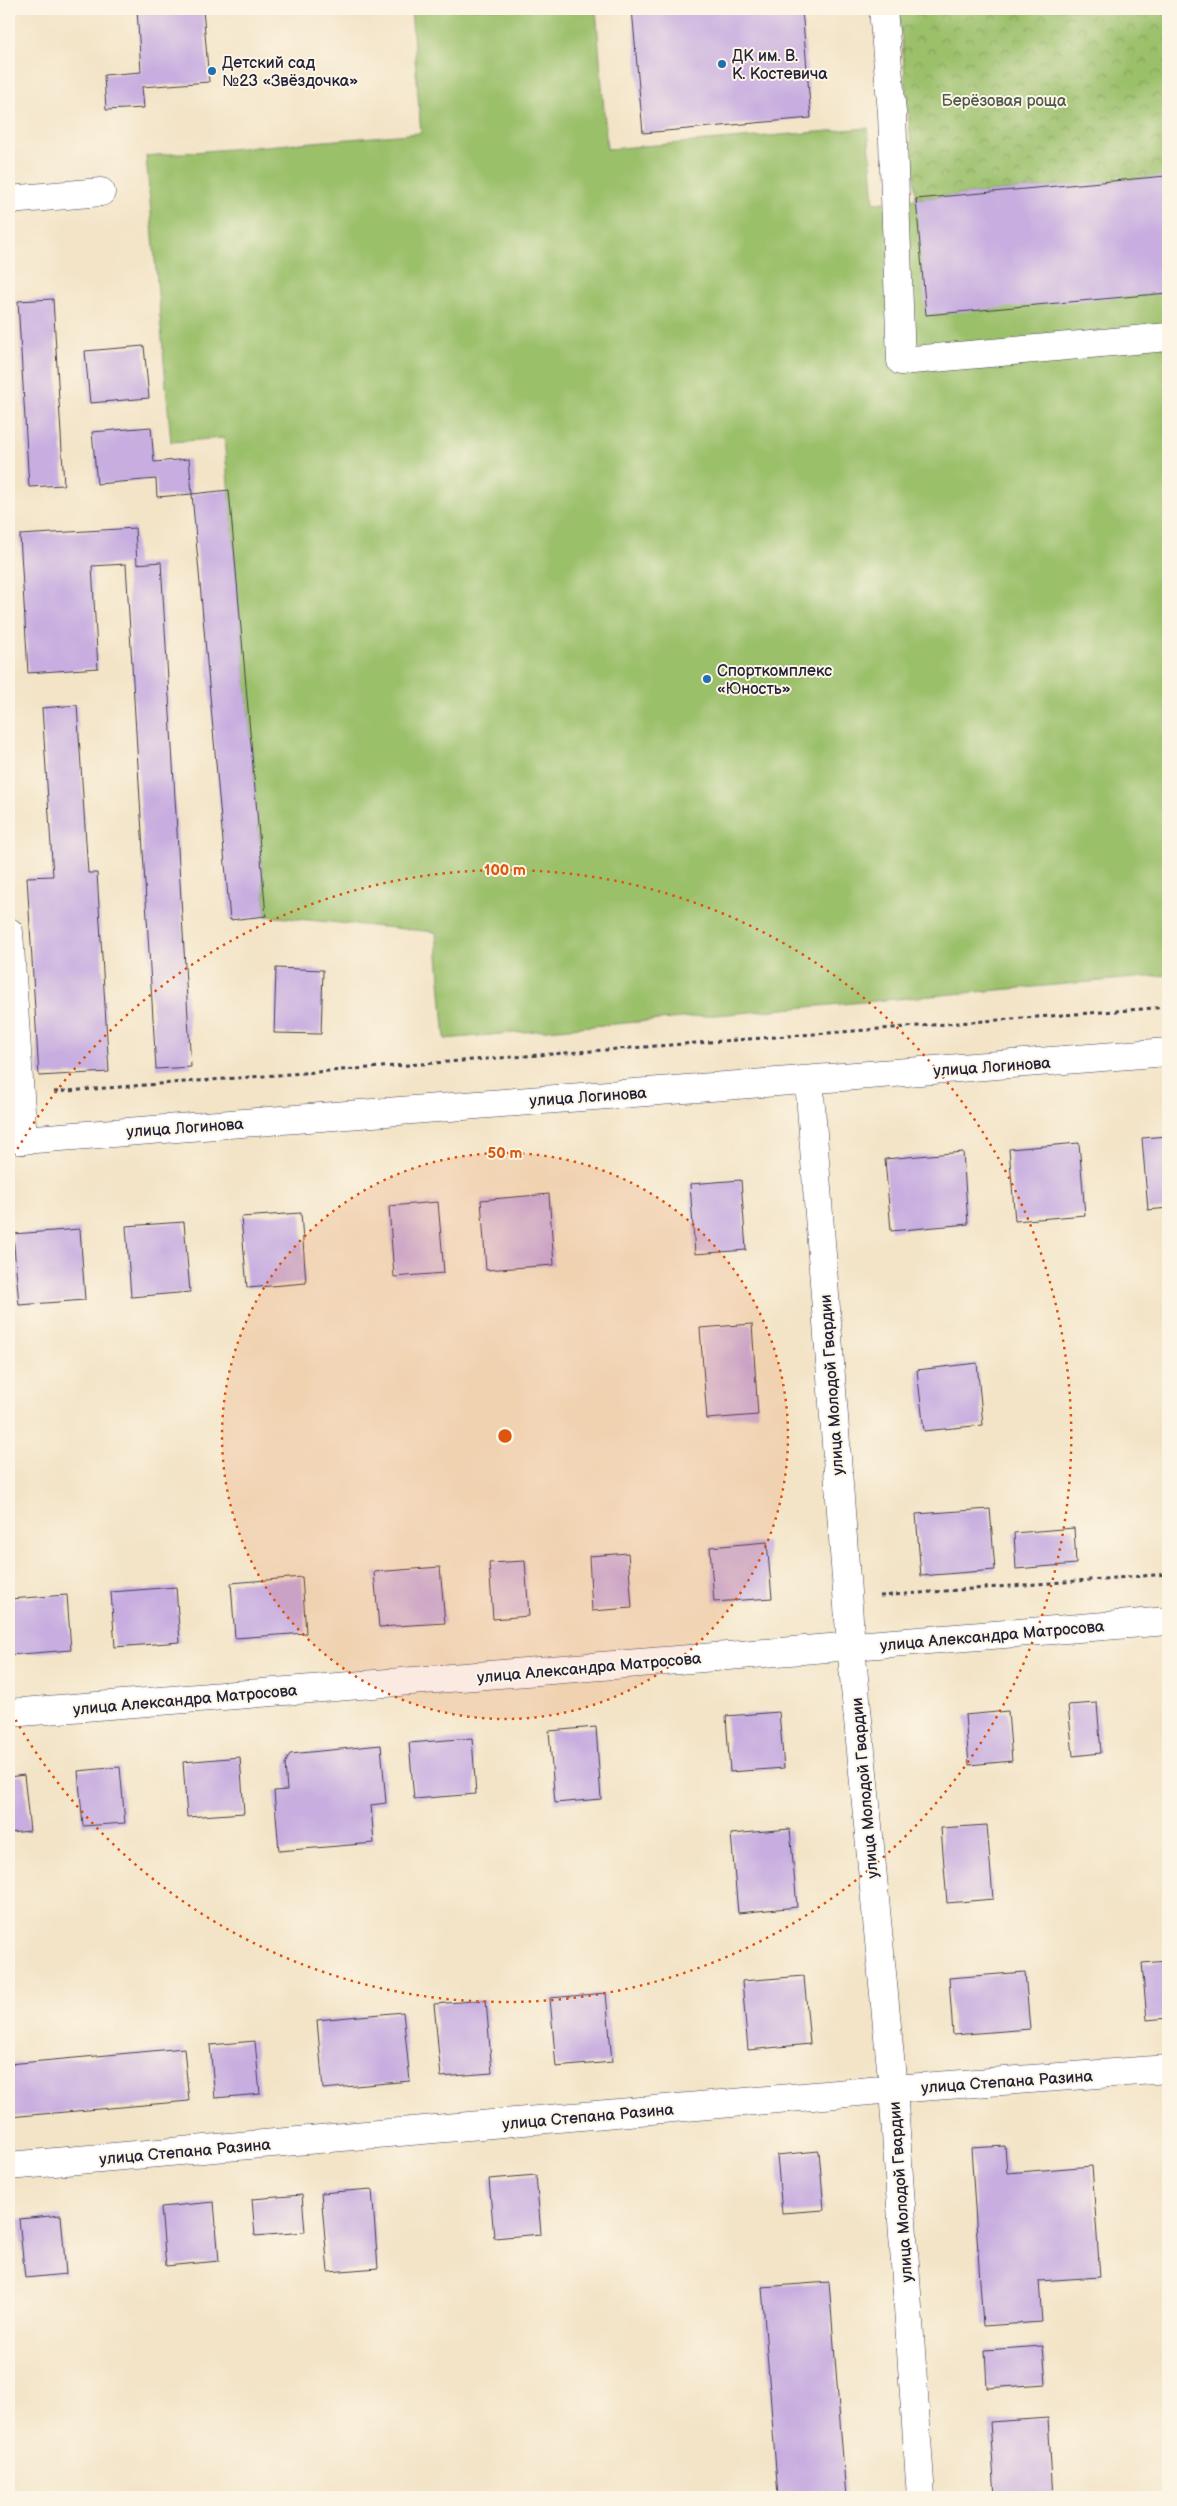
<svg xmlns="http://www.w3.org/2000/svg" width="1177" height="2506" viewBox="0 0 1177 2506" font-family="'Balsamiq Sans',sans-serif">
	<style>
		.grass { fill: #9bc06b; stroke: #5e7153 }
		.park { fill: url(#park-crowns); stroke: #5e7153 }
		.building { fill: #c8aee0 }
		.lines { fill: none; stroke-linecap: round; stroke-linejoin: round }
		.minor-casing { stroke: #413f50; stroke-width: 29 }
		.path { stroke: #413f50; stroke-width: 3; stroke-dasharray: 4 4; stroke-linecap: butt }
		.minor { stroke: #fff; stroke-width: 28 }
		.ring { fill: none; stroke: #de560e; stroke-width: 2.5; stroke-dasharray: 2.5 5 }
		.poi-dot { fill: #1f6fb2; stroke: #fcf5e5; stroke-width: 2 }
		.labels { text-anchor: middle; stroke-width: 4; stroke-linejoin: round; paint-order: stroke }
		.poi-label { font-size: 16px; fill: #22223b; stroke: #fcf5e5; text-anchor: start }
		.park-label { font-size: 16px; fill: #4c594c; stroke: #fcf5e5 }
		.street-label { font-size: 16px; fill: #22223b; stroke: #fcf5e5 }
		.centre { fill: #de560e; stroke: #fcf5e5; stroke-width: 2.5 }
		.ring-label { font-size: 15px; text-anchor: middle; font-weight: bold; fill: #de560e; stroke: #fcf5e5; stroke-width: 4; stroke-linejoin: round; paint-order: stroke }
	</style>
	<defs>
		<pattern id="park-crowns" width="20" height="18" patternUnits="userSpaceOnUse" patternTransform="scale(1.25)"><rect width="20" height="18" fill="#9bc06b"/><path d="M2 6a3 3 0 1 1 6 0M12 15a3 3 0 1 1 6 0" fill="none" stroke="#7e9c59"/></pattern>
	</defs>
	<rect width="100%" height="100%" fill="#fcf5e5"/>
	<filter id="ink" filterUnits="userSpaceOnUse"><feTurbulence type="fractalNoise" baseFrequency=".02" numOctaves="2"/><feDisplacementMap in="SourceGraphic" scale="10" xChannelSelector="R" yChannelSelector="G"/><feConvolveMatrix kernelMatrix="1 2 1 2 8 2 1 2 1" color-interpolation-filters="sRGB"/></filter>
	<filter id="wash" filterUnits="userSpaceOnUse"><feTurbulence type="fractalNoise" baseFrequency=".0096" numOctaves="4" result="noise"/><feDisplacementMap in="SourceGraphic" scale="20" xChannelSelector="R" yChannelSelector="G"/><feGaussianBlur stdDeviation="1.12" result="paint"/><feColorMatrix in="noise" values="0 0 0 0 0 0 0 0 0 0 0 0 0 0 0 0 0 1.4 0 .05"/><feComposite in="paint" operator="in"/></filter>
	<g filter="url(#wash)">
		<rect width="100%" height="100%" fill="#f3e4c7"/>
		<path class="grass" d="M 411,9 L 596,9 L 607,149 L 868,128 L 874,203 L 1168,176 L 1168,975 L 445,1039 L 436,932 L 266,916 L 224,438 L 171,442 L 146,156 L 421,133 Z"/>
		<path class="park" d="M 899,9 L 1168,9 L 1168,176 L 916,199 Z"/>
		<g id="blocks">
			<g class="building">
				<path d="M 137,9 L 203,9 L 209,82 L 142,87 L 144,108 L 106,110 L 104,75 L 141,72 Z"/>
				<path d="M 632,9 L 802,9 L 811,118 L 643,133 Z"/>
				<path d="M 1166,176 L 1168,202 L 1168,293 L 926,315 L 916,199 Z"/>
				<path d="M 53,299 L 64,485 L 29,487 L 18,301 Z"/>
				<path d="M 144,346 L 149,398 L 90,403 L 85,351 Z"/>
				<path d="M 151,427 L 154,462 L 189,459 L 192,494 L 157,497 L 156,479 L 97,484 L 92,432 Z"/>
				<path d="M 229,490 L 266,916 L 230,920 L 192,494 Z"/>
				<path d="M 135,528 L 137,564 L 161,562 L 191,1067 L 156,1069 L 126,564 L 92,566 L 98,668 L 28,673 L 20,535 Z"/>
				<path d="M 77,705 L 88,873 L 97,873 L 109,1072 L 39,1076 L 27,877 L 53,876 L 42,708 Z"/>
				<path d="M 276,968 L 323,970 L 321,1034 L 274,1033 Z"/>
				<path d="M 1168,1136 L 1168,1208 L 1148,1210 L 1142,1138 Z"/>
				<path d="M 1079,1143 L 1085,1215 L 1015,1221 L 1009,1149 Z"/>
				<path d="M 963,1152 L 968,1224 L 891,1231 L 885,1159 Z"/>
				<path d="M 741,1180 L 746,1250 L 695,1254 L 690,1184 Z"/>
				<path d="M 549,1194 L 554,1265 L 486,1270 L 481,1200 Z"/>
				<path d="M 438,1202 L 444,1273 L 394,1277 L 389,1206 Z"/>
				<path d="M 301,1213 L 306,1283 L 247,1288 L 241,1217 Z"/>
				<path d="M 184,1222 L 190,1292 L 131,1297 L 126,1226 Z"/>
				<path d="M 80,1229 L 85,1300 L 19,1305 L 13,1234 Z"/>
				<path d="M 752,1324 L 758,1415 L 707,1419 L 700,1328 Z"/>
				<path d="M 977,1363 L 983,1425 L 924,1431 L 917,1370 Z"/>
				<path d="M 990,1509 L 995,1570 L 921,1576 L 916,1514 Z"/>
				<path d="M 1074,1528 L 1076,1564 L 1016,1569 L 1014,1533 Z"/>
				<path d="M 767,1542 L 772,1598 L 714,1602 L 710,1547 Z"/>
				<path d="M 628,1553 L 632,1608 L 592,1611 L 589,1556 Z"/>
				<path d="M 525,1561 L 529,1616 L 493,1619 L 489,1563 Z"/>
				<path d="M 440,1567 L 445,1623 L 379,1627 L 374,1572 Z"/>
				<path d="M 302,1577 L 306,1633 L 235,1638 L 231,1583 Z"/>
				<path d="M 176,1587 L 180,1642 L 115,1647 L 111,1592 Z"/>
				<path d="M 67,1595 L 71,1650 L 9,1655 L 9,1599 Z"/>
				<path d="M 1097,1703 L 1101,1753 L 1073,1756 L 1068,1705 Z"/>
				<path d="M 1008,1711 L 1012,1761 L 969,1765 L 965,1715 Z"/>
				<path d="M 779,1712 L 784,1768 L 730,1772 L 726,1716 Z"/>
				<path d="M 596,1727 L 601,1799 L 555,1803 L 549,1731 Z"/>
				<path d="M 472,1738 L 476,1794 L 414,1799 L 409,1743 Z"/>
				<path d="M 381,1745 L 386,1803 L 371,1805 L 374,1843 L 279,1851 L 274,1791 L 287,1790 L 285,1764 L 290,1754 Z"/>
				<path d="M 240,1757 L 244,1813 L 187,1817 L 183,1762 Z"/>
				<path d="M 120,1767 L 125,1823 L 83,1826 L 78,1771 Z"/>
				<path d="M 24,1775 L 30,1831 L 9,1833 L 9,1777 Z"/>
				<path d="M 987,1825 L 993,1899 L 947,1903 L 941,1828 Z"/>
				<path d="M 790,1829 L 797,1907 L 738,1913 L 731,1834 Z"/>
				<path d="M 1168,1961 L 1168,2018 L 1147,2020 L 1142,1963 Z"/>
				<path d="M 1025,1972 L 1030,2029 L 953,2035 L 949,1978 Z"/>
				<path d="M 804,1976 L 810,2044 L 748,2050 L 742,1981 Z"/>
				<path d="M 606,1993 L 612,2062 L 556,2067 L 550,1998 Z"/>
				<path d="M 486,2000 L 492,2073 L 441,2077 L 434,2004 Z"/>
				<path d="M 403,2012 L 410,2081 L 323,2089 L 317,2020 Z"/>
				<path d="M 255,2041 L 260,2094 L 215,2098 L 210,2045 Z"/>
				<path d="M 184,2048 L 189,2101 L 9,2117 L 9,2064 Z"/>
				<path d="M 1005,2146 L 1007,2173 L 1092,2166 L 1100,2277 L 1039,2281 L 1042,2322 L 983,2326 L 971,2148 Z"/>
				<path d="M 819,2151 L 824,2210 L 782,2213 L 777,2155 Z"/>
				<path d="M 536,2175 L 541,2234 L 494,2238 L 489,2179 Z"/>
				<path d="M 372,2189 L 378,2268 L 328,2272 L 321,2193 Z"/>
				<path d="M 302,2195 L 305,2232 L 255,2236 L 252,2199 Z"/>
				<path d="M 214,2202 L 219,2261 L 166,2266 L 161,2207 Z"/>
				<path d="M 61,2215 L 66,2274 L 25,2278 L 19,2219 Z"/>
				<path d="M 829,2282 L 846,2497 L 778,2497 L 762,2287 Z"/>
				<path d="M 1043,2346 L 1046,2384 L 987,2388 L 985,2350 Z"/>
				<path d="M 1048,2418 L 1053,2497 L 995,2497 L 990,2422 Z"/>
			</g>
		</g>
	</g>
	<g filter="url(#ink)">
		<use href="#blocks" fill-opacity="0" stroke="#413f50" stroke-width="1"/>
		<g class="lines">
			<defs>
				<g id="minor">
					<path d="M 883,9 L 892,113 L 901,361 L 1168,337"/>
					<path d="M 9,200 L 101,192"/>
					<path d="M 9,932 L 23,1140"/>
					<path d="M 809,1080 L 851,1646 L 893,2089 L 921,2497"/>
					<path d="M 9,1141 L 1168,1052"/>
					<path d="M 9,1713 L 1168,1621"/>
					<path d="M 9,2166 L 893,2089 L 1168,2069"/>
				</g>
			</defs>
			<use href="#minor" class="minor-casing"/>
			<g class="path">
				<path d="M 54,1092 L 1168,1007"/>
				<path d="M 880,1596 L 1168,1574"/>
			</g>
			<use href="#minor" class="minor"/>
		</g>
	</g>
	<circle cx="505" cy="1436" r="283" fill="#de560e" fill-opacity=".12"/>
	<g class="ring">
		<circle cx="505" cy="1436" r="283"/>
		<path d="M10 1162A566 566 0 1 1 10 1710"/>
	</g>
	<g class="poi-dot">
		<circle cx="722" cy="64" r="5"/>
		<circle cx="212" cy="71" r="5"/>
		<circle cx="707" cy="679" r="5"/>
	</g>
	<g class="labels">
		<g class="poi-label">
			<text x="732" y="61">ДК им. В.<tspan x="732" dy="18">К. Костевича</tspan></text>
			<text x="222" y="68">Детский сад<tspan x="222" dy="18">№23 «Звёздочка»</tspan></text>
			<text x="717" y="676">Спорткомплекс<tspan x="717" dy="18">«Юность»</tspan></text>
		</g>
		<g class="park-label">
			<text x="1004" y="106">Берёзовая роща</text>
		</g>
		<g class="street-label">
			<text transform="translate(992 1066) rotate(-4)" y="6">улица Логинова</text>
			<text transform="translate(588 1096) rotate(-4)" y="6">улица Логинова</text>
			<text transform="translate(185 1127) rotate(-4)" y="6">улица Логинова</text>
			<text transform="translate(831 1385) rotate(-94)" y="6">улица Молодой Гвардии</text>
			<text transform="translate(992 1635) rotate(-5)" y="6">улица Александра Матросова</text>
			<text transform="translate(589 1667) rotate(-5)" y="6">улица Александра Матросова</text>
			<text transform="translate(185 1699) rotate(-5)" y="6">улица Александра Матросова</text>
			<text transform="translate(864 1788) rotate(-95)" y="6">улица Молодой Гвардии</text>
			<text transform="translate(1007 2081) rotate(-4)" y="6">улица Степана Разина</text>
			<text transform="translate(588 2116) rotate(-5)" y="6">улица Степана Разина</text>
			<text transform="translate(185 2151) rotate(-5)" y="6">улица Степана Разина</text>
			<text transform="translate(900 2192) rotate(-94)" y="6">улица Молодой Гвардии</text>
		</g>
	</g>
	<circle cx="505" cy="1436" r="8" class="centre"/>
	<g class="ring-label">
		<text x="505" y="875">100 m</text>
		<text x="505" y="1158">50 m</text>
	</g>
	<rect width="1177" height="2506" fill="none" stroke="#fcf5e5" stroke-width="30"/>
</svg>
